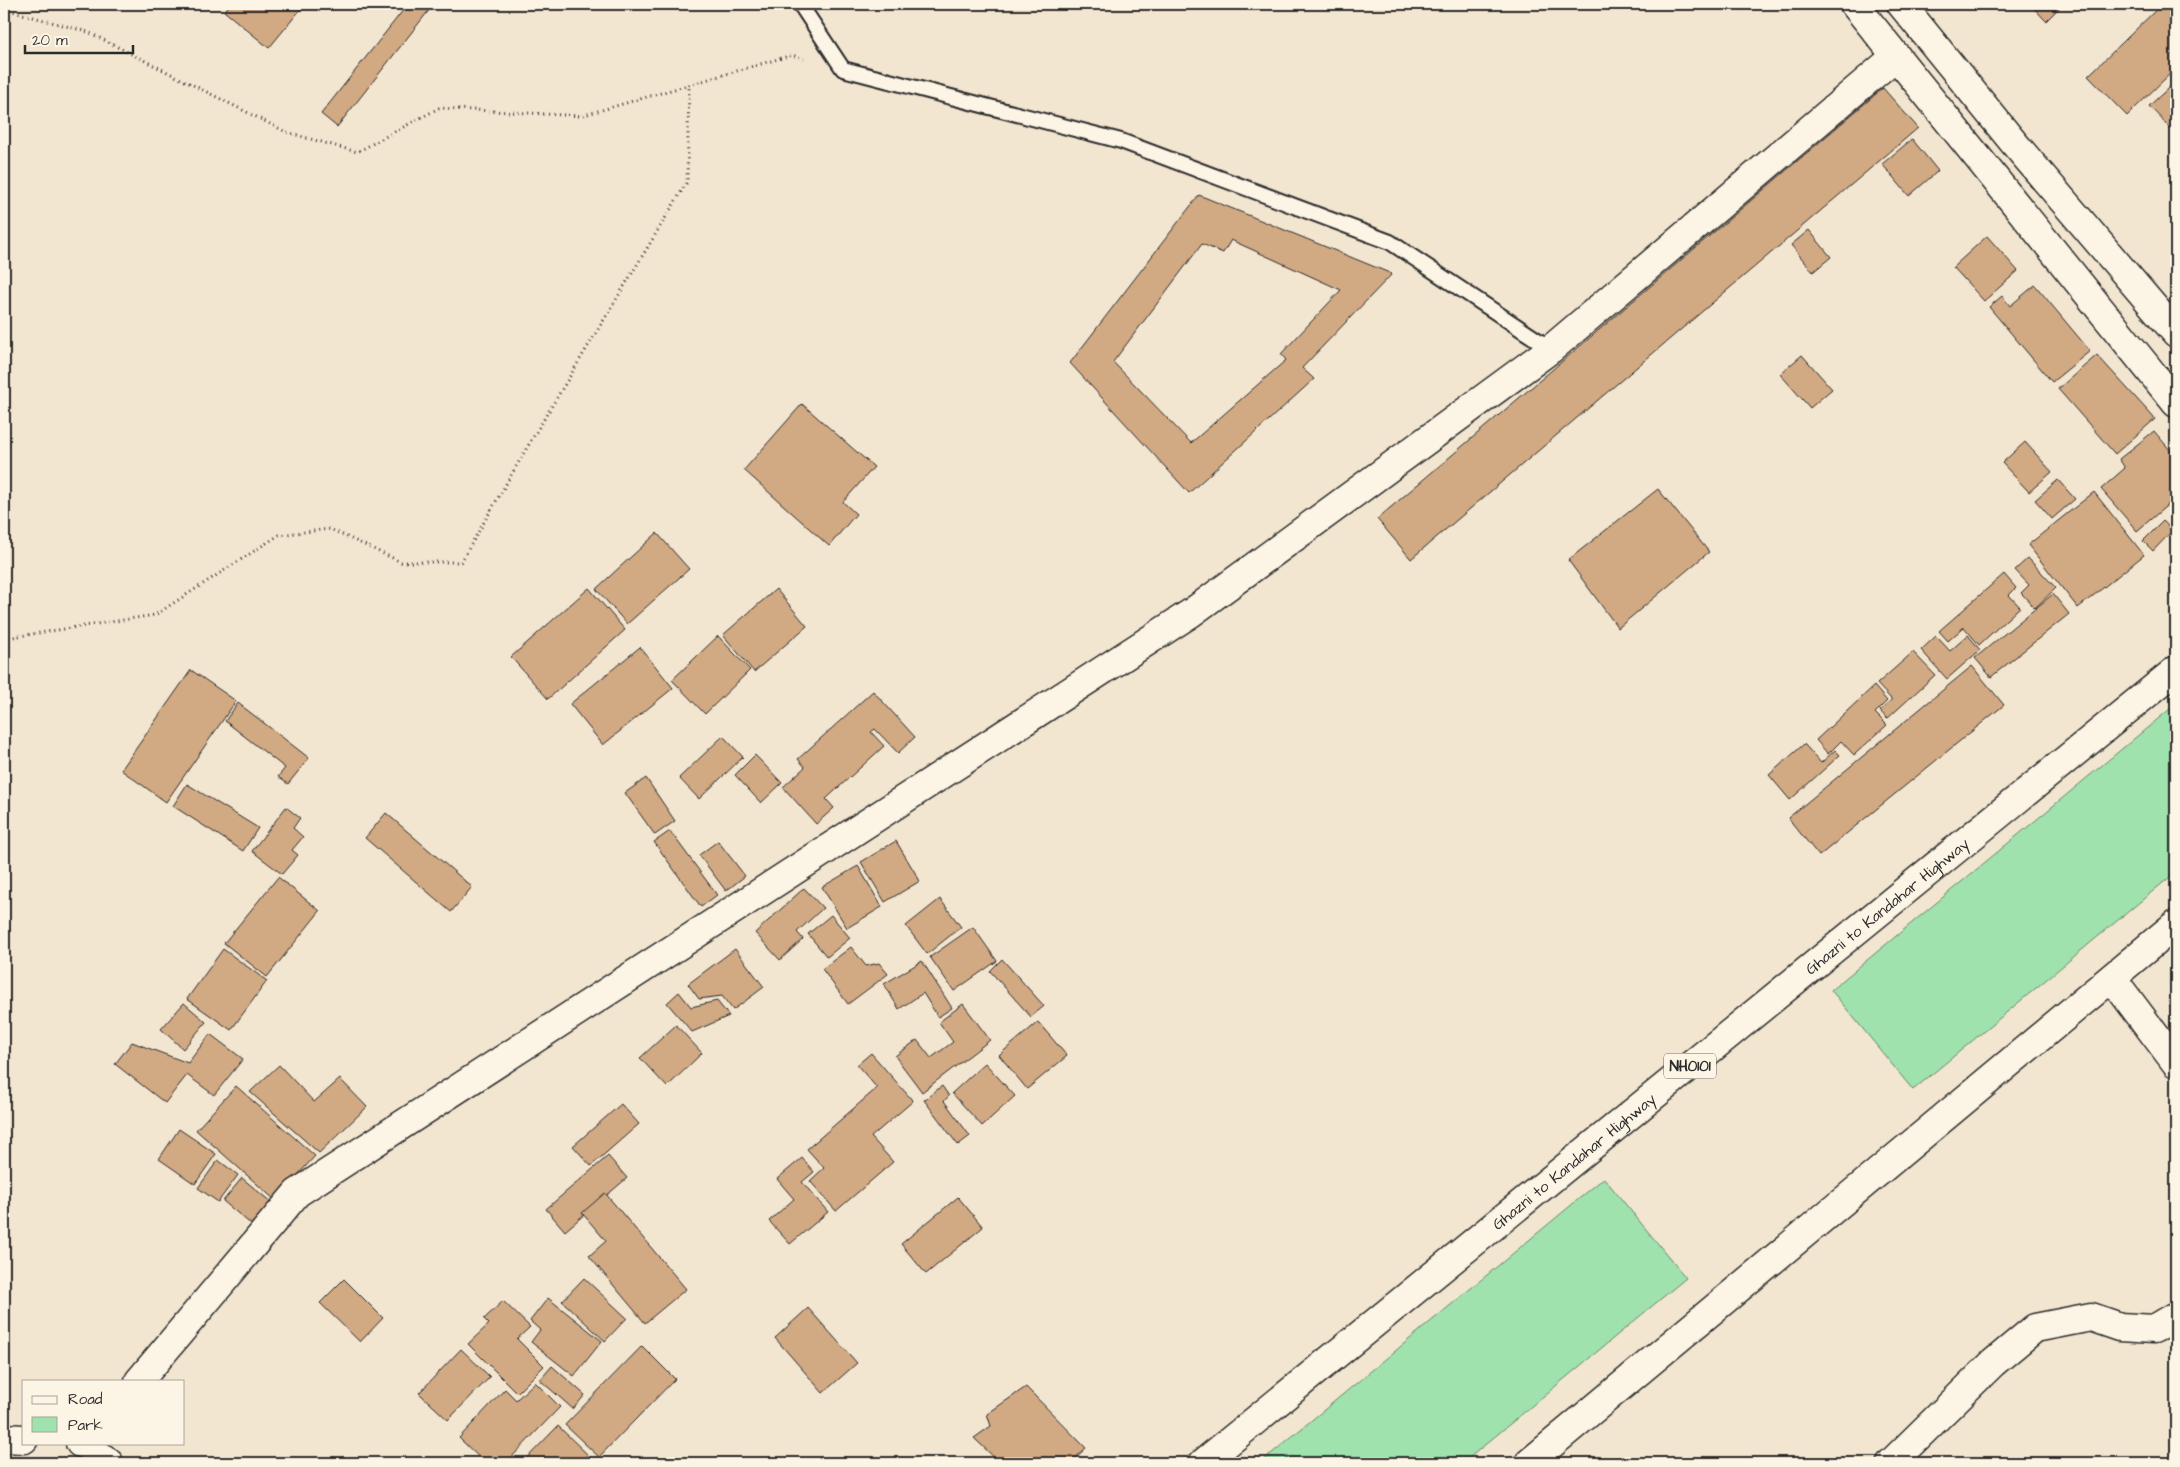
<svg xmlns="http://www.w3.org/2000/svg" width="2180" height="1467" viewBox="0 0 2180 1467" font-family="'Architects Daughter',sans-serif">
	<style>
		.green { fill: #9fe2ad; stroke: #65866c }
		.building { fill: #d1a983; stroke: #2b2b2b; fill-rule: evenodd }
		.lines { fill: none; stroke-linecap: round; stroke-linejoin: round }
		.service-casing { stroke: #2b2b2b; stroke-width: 18 }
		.minor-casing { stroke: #2b2b2b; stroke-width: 31 }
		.primary-casing { stroke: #2b2b2b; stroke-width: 31 }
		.trunk-casing { stroke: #2b2b2b; stroke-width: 31 }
		.path { stroke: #2b2b2b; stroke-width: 3; stroke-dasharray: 1 4; stroke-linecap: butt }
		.service { stroke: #fcf5e5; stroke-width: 14 }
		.minor { stroke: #fcf5e5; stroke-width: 28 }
		.primary { stroke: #fcf5e5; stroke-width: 28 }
		.trunk { stroke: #fcf5e5; stroke-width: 28 }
		.labels { text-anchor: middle; stroke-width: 4.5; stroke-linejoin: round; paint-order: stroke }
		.shield { fill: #fcf5e5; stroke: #6a6863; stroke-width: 1 }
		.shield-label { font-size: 15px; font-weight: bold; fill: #2b2b2b }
		.street-label { font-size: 16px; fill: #2b2b2b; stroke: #fcf5e5 }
	</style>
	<rect width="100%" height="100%" fill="#f3e6d1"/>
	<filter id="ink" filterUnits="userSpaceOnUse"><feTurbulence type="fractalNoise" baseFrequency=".02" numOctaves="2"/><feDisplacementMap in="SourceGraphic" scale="10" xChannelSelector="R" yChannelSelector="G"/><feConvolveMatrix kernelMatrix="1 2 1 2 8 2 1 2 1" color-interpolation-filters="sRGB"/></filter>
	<g filter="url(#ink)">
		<g class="green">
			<path d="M 2176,704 L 2176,872 L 1913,1090 L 1831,990 Z"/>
			<path d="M 1604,1178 L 1686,1278 L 1463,1463 L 1260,1463 Z"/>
		</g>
		<g class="building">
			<path d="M 231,4 L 305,4 L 269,48 L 224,11 Z"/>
			<path d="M 408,4 L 423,4 L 430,9 L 337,127 L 321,114 Z"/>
			<path d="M 2030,4 L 2063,4 L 2046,21 Z"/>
			<path d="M 2162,4 L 2176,4 L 2176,68 L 2127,116 L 2088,76 Z"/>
			<path d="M 2176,81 L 2176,134 L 2149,106 Z"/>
			<path d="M 1883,88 L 1918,128 L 1411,559 L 1377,519 Z"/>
			<path d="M 1912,139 L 1938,171 L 1909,196 L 1882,164 Z"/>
			<path d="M 1199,195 L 1392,274 L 1302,368 L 1314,379 L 1189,493 L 1070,363 ZM 1231,240 L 1341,290 L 1281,354 L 1286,360 L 1191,443 L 1113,362 L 1202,244 L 1223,253 Z"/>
			<path d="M 1809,230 L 1831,257 L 1813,272 L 1791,245 Z"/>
			<path d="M 1987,236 L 2018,271 L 1984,301 L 1953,267 Z"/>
			<path d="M 2035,285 L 2090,351 L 2052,382 L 1989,307 L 2002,296 L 2010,306 Z"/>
			<path d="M 1802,355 L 1832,389 L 1810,408 L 1780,374 Z"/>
			<path d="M 2097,355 L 2155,419 L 2115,454 L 2058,389 Z"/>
			<path d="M 802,404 L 874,467 L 843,502 L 856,514 L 829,546 L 744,470 Z"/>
			<path d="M 2154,431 L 2176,457 L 2176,508 L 2171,502 L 2137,531 L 2101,489 L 2125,468 L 2119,459 Z"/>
			<path d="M 2025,442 L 2052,472 L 2029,492 L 2002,463 Z"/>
			<path d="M 2058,480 L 2075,499 L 2052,519 L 2035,500 Z"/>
			<path d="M 1658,489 L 1709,552 L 1618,628 L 1568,560 Z"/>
			<path d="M 2094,492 L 2144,555 L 2078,608 L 2028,545 Z"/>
			<path d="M 2163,521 L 2173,530 L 2153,551 L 2143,541 Z"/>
			<path d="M 657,533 L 689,569 L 627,624 L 596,589 Z"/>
			<path d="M 2028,558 L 2056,588 L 2035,608 L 2021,593 L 2029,585 L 2015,570 Z"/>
			<path d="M 2004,574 L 2016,588 L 2009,595 L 2020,607 L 1979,645 L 1964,627 L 1948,641 L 1939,631 Z"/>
			<path d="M 589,588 L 625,630 L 548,699 L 511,657 Z"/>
			<path d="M 776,589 L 807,626 L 754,672 L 723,635 Z"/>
			<path d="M 2053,594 L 2069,614 L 1991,677 L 1975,658 Z"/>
			<path d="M 1968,635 L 1980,650 L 1947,679 L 1921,650 L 1936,636 L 1950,651 Z"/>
			<path d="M 718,636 L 750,670 L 705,714 L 672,680 Z"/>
			<path d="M 640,647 L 673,688 L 603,745 L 570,704 Z"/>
			<path d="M 1913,652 L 1935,675 L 1887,719 L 1880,711 L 1892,700 L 1877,684 Z"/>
			<path d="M 1972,666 L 2004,705 L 1819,856 L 1788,818 Z"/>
			<path d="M 191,670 L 236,701 L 166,802 L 121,770 Z"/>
			<path d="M 1874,686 L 1887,701 L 1875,713 L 1887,725 L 1854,755 L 1841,741 L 1828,754 L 1816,740 Z"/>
			<path d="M 873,691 L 915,737 L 898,753 L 875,729 L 871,732 L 884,746 L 826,799 L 834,808 L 816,824 L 783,787 L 805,767 L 798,759 Z"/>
			<path d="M 238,703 L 309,758 L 288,784 L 278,777 L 285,768 L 225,721 Z"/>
			<path d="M 723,736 L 743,757 L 699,799 L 679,778 Z"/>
			<path d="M 1804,744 L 1821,763 L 1835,750 L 1840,755 L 1790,800 L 1769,775 Z"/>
			<path d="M 755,755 L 782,783 L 761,803 L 735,775 Z"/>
			<path d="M 646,778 L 675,821 L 655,835 L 625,793 Z"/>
			<path d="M 187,784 L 258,828 L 243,851 L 173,806 Z"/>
			<path d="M 286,807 L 300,818 L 293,828 L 303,837 L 292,850 L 298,855 L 282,874 L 252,851 Z"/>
			<path d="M 386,813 L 472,887 L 451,912 L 365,838 Z"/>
			<path d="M 670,831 L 717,895 L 701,907 L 654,842 Z"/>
			<path d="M 718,841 L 745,876 L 726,891 L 699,855 Z"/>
			<path d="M 896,841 L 920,881 L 885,902 L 861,862 Z"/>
			<path d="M 858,866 L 882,907 L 847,928 L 822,887 Z"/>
			<path d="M 278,877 L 320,911 L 267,977 L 224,943 Z"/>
			<path d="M 804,888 L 823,908 L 797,932 L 803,939 L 780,960 L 755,933 Z"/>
			<path d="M 940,899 L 961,927 L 927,954 L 906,926 Z"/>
			<path d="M 831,915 L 850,938 L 827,957 L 808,934 Z"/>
			<path d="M 973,927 L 997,961 L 954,991 L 930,957 Z"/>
			<path d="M 851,947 L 866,966 L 879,963 L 888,974 L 848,1004 L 822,969 Z"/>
			<path d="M 223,949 L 267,981 L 231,1030 L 187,999 Z"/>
			<path d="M 735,949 L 764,987 L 733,1010 L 722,996 L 699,999 L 688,984 Z"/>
			<path d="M 1002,959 L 1044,1006 L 1031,1017 L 990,971 Z"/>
			<path d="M 922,961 L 952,1008 L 938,1017 L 923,993 L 899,1009 L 884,984 Z"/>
			<path d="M 679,992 L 691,1007 L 717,1001 L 729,1016 L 692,1032 L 667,1003 Z"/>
			<path d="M 184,1003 L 206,1022 L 183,1049 L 161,1029 Z"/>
			<path d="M 963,1004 L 990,1040 L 922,1092 L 895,1056 L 917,1040 L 931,1058 L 953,1042 L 939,1022 Z"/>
			<path d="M 1038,1022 L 1067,1056 L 1027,1089 L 999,1055 Z"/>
			<path d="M 676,1025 L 702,1053 L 667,1087 L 640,1058 Z"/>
			<path d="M 210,1034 L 243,1059 L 214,1095 L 187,1075 L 165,1103 L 115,1064 L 132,1042 L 188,1063 Z"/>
			<path d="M 871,1053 L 913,1101 L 871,1137 L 893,1162 L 836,1211 L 810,1181 L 824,1168 L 807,1149 L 877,1088 L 857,1065 Z"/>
			<path d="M 985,1063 L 1015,1096 L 982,1126 L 952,1093 Z"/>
			<path d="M 279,1065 L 314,1102 L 340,1079 L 367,1107 L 319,1153 L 250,1092 Z"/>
			<path d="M 236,1086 L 315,1156 L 275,1200 L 196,1130 Z"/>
			<path d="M 942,1086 L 949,1096 L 944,1101 L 970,1136 L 958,1145 L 924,1100 Z"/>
			<path d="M 621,1104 L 639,1124 L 591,1166 L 573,1146 Z"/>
			<path d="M 179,1129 L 216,1154 L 195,1184 L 159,1159 Z"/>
			<path d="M 608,1156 L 627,1178 L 565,1231 L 546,1209 Z"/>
			<path d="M 802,1158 L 814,1172 L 802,1182 L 828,1212 L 790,1244 L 769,1221 L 794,1199 L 777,1179 Z"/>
			<path d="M 218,1160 L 238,1175 L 218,1202 L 198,1188 Z"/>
			<path d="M 242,1178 L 272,1203 L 253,1226 L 223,1201 Z"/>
			<path d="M 605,1193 L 686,1289 L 645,1323 L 589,1256 L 606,1241 L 582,1213 Z"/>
			<path d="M 958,1197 L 983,1227 L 926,1274 L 901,1244 Z"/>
			<path d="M 584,1278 L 627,1318 L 605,1341 L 562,1301 Z"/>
			<path d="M 344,1279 L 383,1318 L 360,1342 L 320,1303 Z"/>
			<path d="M 548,1298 L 602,1341 L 574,1376 L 531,1342 L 540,1330 L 530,1321 Z"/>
			<path d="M 503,1301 L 530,1327 L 517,1339 L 544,1366 L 517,1393 L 468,1344 L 489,1324 L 484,1319 Z"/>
			<path d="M 808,1308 L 857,1363 L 823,1393 L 775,1338 Z"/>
			<path d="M 642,1346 L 675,1379 L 599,1457 L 565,1425 Z"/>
			<path d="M 461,1349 L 490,1377 L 448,1420 L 419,1393 Z"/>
			<path d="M 552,1366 L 585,1395 L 573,1409 L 540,1380 Z"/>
			<path d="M 535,1382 L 560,1407 L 506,1463 L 485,1463 L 459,1438 L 505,1389 L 516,1400 Z"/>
			<path d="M 1026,1387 L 1086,1448 L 1070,1463 L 1000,1463 L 974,1438 L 991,1426 L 987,1414 Z"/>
			<path d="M 558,1426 L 588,1455 L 581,1463 L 522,1463 Z"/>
		</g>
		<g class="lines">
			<defs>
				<path id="service" d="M 800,4 L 843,69 L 1121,141 L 1390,242 L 1551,349"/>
				<g id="minor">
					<path d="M 2112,978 L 2176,1063"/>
					<path d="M 139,1381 L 297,1193 L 1191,613 L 1551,349 L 1896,56"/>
					<path d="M 4,1438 L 24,1439"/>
					<path d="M 80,1443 L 86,1444 L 109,1463"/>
					<path d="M 1891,1463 L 1993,1363 L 2035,1328 L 2091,1317 L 2120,1327 L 2154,1329 L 2176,1316"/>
				</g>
				<g id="primary">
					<path d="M 1854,4 L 2176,403"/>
					<path d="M 1901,4 L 2014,143 L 2176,333"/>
				</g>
				<g id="trunk">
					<path id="s1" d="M 1203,1463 L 2176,670"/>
					<path d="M 1529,1463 L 2176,924"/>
				</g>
			</defs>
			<use href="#service" class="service-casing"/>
			<use href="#minor" class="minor-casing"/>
			<use href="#primary" class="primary-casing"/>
			<use href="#trunk" class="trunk-casing"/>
			<g class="path">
				<path d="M 4,9 L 88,32 L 286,132 L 357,152 L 439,108 L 581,116 L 792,55 L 804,59"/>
				<path d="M 4,635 L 13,637 L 155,615 L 279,535 L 330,529 L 401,562 L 461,562 L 532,439 L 687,182 L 689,85"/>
			</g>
			<use href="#service" class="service"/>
			<use href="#minor" class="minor"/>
			<use href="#primary" class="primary"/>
			<use href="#trunk" class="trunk"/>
		</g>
	</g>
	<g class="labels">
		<rect class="shield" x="1664" y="1053.5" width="52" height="25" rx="4"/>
		<g class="shield-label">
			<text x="1690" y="1071">NH0101</text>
		</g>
		<g class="street-label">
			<text dy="6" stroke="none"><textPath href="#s1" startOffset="882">Ghazni to Kandahar Highway</textPath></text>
			<text dy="6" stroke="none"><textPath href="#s1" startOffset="478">Ghazni to Kandahar Highway</textPath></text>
		</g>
	</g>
	<rect width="2180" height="1467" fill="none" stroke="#fcf5e5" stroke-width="20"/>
	<rect x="10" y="10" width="2160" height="1447" fill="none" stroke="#2b2b2b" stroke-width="2" filter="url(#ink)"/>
	<rect x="22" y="1380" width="162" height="65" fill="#fcf5e5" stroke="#a8a49b"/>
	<rect x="32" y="1396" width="25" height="8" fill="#fcf5e5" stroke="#a8a49b"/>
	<text x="68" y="1404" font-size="15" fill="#2b2b2b">Road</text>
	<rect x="32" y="1417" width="25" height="15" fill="#9fe2ad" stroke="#a8a49b"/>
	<text x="68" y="1430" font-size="15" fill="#2b2b2b">Park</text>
	<path d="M25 45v8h108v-8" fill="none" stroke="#2b2b2b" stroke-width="2.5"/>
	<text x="32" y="45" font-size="15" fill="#2b2b2b" stroke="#fcf5e5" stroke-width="4" paint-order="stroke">20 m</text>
</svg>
